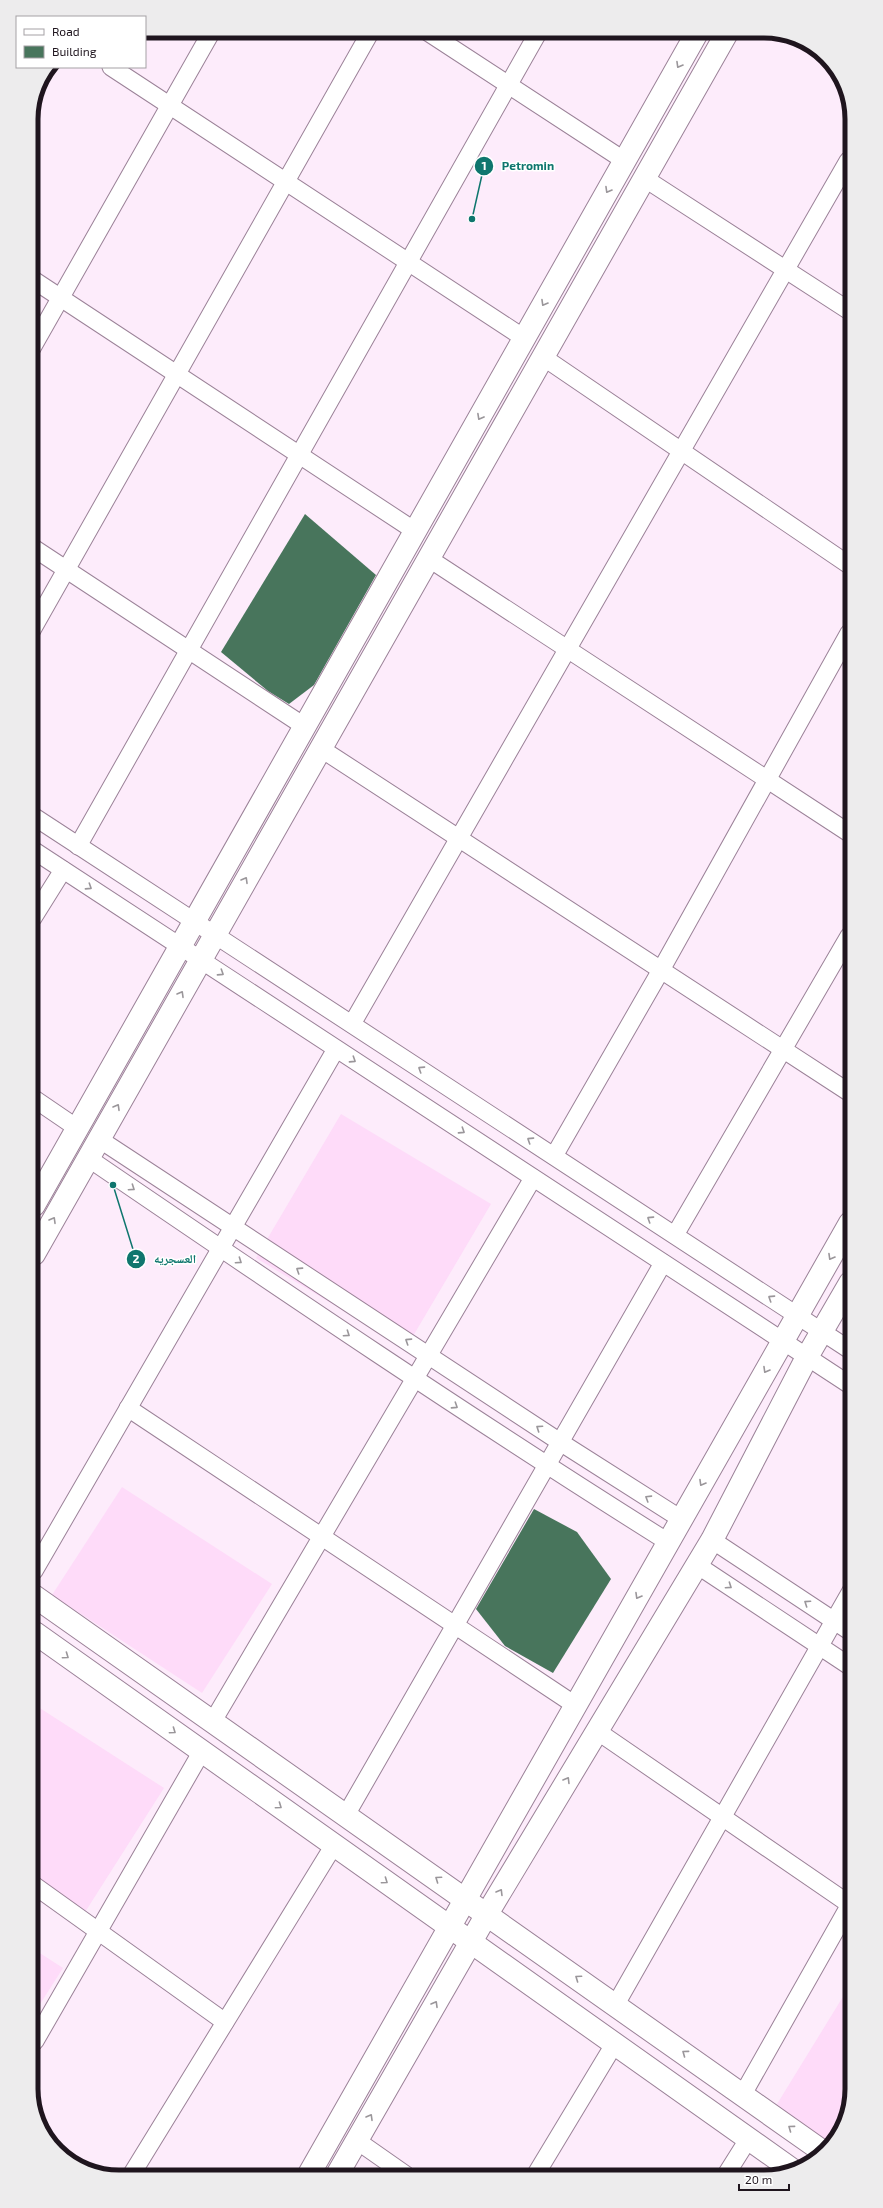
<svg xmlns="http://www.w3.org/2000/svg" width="883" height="2208" viewBox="0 0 883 2208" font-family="'Exo 2','Noto Naskh Arabic',sans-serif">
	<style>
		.built { fill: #fedbf9 }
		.building { fill: #48755c }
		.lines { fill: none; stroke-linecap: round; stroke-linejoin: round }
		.street-casing { stroke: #9b8298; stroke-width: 19 }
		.secondary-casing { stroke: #9b8298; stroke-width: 24 }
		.street { stroke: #fff; stroke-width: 17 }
		.secondary { stroke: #fff; stroke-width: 22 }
		.oneway { stroke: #9a969a }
		.rim { fill: none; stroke: #1f151e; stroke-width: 5 }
		.leader { fill: none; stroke: #0f766e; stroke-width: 1.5 }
		.callout-dot { fill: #0f766e; stroke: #fff; stroke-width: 1.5 }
		.mark-label { font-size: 12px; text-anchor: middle; font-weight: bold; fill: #fff }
		.callout-label { font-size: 12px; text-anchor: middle; font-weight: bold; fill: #0f766e; stroke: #fff; stroke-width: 3; stroke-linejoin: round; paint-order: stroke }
	</style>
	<rect width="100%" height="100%" fill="#fdecfb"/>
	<g class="built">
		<path d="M 341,1114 L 491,1204 L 406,1348 L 256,1258 Z"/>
		<path d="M 122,1487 L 272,1584 L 202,1693 L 52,1595 Z"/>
		<path d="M 35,1705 L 164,1788 L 80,1920 L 35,1891 Z"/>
		<path d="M 35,1950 L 63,1968 L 35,2012 Z"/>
		<path d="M 852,1982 L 852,2090 L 834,2143 L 832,2144 L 774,2109 Z"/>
	</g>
	<g class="building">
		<path d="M 305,514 L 376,575 L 314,685 L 289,704 L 268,691 L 221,652 Z"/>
		<path d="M 534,1509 L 577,1532 L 611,1579 L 553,1673 L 505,1646 L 476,1609 Z"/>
	</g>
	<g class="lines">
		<defs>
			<g id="street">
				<path d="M 426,31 L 625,161"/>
				<path d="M 111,67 L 524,338"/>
				<path d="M 644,178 L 848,310"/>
				<path d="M 32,279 L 415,531"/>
				<path d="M 32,348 L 212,31"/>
				<path d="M 543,357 L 849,565"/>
				<path d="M 32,547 L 304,726"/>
				<path d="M 428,558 L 849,833"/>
				<path d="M 32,630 L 371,31"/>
				<path d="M 320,748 L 850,1093"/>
				<path d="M 33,816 L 850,1350"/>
				<path d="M 78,846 L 539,31"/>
				<path d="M 33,850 L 850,1385"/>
				<path d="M 33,918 L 63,870"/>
				<path d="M 352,1024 L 848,161"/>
				<path d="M 33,1098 L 77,1128"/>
				<path d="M 99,1139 L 560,1442 L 681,1519"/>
				<path d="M 554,1156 L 661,970 L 849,633"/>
				<path d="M 88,1158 C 280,1289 472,1419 668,1542"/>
				<path d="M 675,1235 L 849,936"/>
				<path d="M 128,1408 L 575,1705"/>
				<path d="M 712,1540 L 851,1632"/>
				<path d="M 697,1565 L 851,1667"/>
				<path d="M 34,1571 L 336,1049"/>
				<path d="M 213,1721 L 533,1178"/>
				<path d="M 597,1731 L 852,1906"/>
				<path d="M 346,1815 L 663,1263"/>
				<path d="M 35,1886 L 225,2022"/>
				<path d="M 616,2004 L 851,1591"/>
				<path d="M 35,2041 L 202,1751"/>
				<path d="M 743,2094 L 852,1901"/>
				<path d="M 356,2140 L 406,2175"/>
				<path d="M 727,2173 L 749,2138"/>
				<path d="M 536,2174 L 615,2043"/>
				<path d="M 130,2177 L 334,1845"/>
			</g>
			<g id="secondary">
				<path d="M 34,1205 L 698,31"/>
				<path d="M 34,1254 L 728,31"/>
				<path d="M 34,1596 L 822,2151"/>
				<path d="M 35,1633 L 794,2171"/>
				<path d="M 337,2175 L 487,1914 L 712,1540 L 807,1357 L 850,1283"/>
				<path d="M 308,2176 L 850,1223"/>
			</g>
		</defs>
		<use href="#street" class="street-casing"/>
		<use href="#secondary" class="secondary-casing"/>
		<use href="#street" class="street"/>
		<use href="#secondary" class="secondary"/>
	</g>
	<defs><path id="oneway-chevron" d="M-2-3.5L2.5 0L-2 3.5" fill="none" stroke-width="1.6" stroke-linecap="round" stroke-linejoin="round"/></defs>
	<g class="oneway">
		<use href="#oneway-chevron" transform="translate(679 65) rotate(120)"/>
		<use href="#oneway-chevron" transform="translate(608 190) rotate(120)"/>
		<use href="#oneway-chevron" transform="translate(544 303) rotate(120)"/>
		<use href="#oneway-chevron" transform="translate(480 417) rotate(119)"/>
		<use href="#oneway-chevron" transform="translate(245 880) rotate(-60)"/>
		<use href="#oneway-chevron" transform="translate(89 887) rotate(33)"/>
		<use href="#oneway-chevron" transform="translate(221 973) rotate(33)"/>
		<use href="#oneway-chevron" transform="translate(181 994) rotate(-60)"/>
		<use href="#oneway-chevron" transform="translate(353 1060) rotate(33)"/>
		<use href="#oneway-chevron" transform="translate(421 1069) rotate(-147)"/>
		<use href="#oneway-chevron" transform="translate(117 1107) rotate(-60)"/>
		<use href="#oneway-chevron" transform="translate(462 1131) rotate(33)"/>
		<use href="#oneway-chevron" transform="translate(530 1140) rotate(-147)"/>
		<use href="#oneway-chevron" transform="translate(132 1188) rotate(34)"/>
		<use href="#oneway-chevron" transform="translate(650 1219) rotate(-147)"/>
		<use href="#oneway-chevron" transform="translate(53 1220) rotate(-60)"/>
		<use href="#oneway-chevron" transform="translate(831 1257) rotate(120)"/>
		<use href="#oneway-chevron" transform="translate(239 1261) rotate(34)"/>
		<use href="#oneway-chevron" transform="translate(299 1270) rotate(-147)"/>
		<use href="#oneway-chevron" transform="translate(771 1298) rotate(-147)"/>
		<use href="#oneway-chevron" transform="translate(347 1334) rotate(34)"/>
		<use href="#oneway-chevron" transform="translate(408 1341) rotate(-147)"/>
		<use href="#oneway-chevron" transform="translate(766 1370) rotate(120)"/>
		<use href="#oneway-chevron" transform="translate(455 1406) rotate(33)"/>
		<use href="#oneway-chevron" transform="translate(539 1428) rotate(-146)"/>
		<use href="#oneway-chevron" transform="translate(702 1483) rotate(120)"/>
		<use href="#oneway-chevron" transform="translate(648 1498) rotate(-148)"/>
		<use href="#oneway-chevron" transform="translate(729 1586) rotate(34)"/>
		<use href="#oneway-chevron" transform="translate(638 1596) rotate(120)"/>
		<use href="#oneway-chevron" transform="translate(807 1603) rotate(-146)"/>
		<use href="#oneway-chevron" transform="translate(66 1656) rotate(35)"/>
		<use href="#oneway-chevron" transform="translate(173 1731) rotate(35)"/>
		<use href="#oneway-chevron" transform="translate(567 1780) rotate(-59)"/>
		<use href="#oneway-chevron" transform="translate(279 1806) rotate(35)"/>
		<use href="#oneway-chevron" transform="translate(438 1879) rotate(-145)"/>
		<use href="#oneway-chevron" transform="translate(385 1881) rotate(35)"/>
		<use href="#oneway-chevron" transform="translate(500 1892) rotate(-59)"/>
		<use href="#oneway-chevron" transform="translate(578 1978) rotate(-145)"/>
		<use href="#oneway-chevron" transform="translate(435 2004) rotate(-60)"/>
		<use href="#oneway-chevron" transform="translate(685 2053) rotate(-144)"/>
		<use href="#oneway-chevron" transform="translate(370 2117) rotate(-60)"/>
		<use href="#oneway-chevron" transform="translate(791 2128) rotate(-144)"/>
	</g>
	<path d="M0 0H883V2208H0ZM119 38H764A81 81 0 0 1 845 119V2089A81 81 0 0 1 764 2170H119A81 81 0 0 1 38 2089V119A81 81 0 0 1 119 38Z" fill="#edeced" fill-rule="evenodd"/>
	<path class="rim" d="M119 38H764A81 81 0 0 1 845 119V2089A81 81 0 0 1 764 2170H119A81 81 0 0 1 38 2089V119A81 81 0 0 1 119 38Z"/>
	<path class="leader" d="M472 219L484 166M113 1185L136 1259"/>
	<g class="callout-dot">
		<circle cx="472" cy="219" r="4"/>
		<circle cx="113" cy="1185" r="4"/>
		<circle cx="484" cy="166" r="10"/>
		<circle cx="136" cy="1259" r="10"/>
	</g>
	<g class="mark-label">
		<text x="484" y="170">1</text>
		<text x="136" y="1263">2</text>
	</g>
	<g class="callout-label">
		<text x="528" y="170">Petromin</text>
		<text x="175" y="1263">العسجريه</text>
	</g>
	<rect x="16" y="16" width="130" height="52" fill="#ffffff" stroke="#a5a1a5"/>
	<rect x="24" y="29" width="20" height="6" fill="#ffffff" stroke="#a5a1a5"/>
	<text x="52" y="36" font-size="12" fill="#1f151e">Road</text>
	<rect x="24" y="46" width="20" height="12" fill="#48755c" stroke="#a5a1a5"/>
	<text x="52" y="56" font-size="12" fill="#1f151e">Building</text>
	<path d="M739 2184v6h50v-6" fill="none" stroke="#1f151e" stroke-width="2"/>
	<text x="745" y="2184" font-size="12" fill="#1f151e" stroke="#ffffff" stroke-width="3" paint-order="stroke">20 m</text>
</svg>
